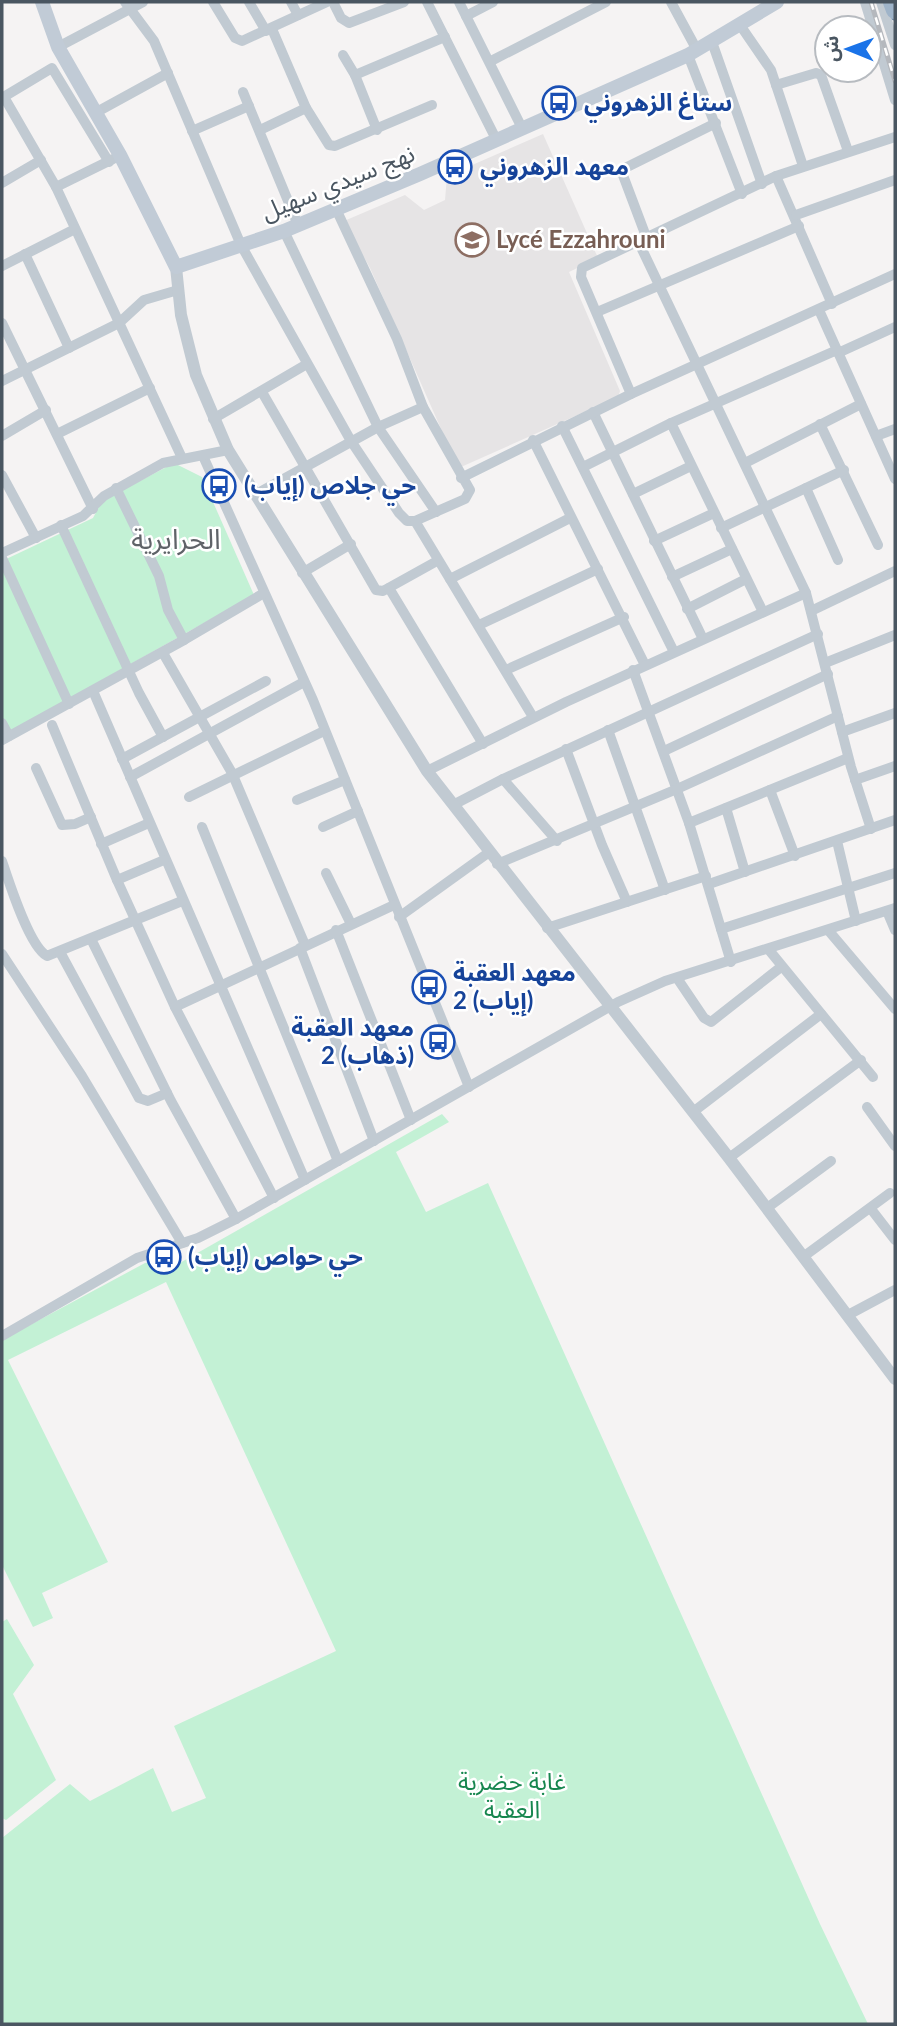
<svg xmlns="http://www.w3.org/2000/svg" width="897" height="2026" viewBox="0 0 897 2026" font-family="Lato,'Noto Sans Arabic',sans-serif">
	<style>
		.education { fill: #e6e4e5 }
		.green { fill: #c3f1d5 }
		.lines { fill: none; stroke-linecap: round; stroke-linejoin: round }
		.trunk-casing { stroke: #7690ad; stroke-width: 21 }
		.minor { stroke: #c1cad2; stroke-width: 10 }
		.tertiary { stroke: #c1cad2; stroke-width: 12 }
		.secondary { stroke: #c1cbd6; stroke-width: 14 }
		.trunk { stroke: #9fb4c9; stroke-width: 18 }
		.rail-casing { stroke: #b5b8bd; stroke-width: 5 }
		.rail { stroke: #fff; stroke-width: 2.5; stroke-dasharray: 8; stroke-linecap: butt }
		.labels { text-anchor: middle; stroke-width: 5; stroke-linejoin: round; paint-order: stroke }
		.transit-label { font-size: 24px; font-weight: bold; fill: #164399; stroke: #fff; text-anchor: start }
		.street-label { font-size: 24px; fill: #4a5661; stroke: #fff }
		.education-label { font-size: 24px; font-weight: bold; fill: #785e54; stroke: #fff; text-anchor: start }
		.park-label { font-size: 24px; fill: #17864f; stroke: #fff }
		.quarter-label { font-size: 28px; fill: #5f6368; stroke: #fff }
	</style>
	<rect width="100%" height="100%" fill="#f5f3f3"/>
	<path class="education" d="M 543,134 L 598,258 L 569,272 L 620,391 L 618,397 L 461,467 L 457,465 L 370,268 L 344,221 L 405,195 L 424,210 L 445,200 L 447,176 Z"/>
	<g class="green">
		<path d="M 174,463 L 202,477 L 254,595 L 2,736 L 2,561 L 93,518 L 102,501 Z"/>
		<path d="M 442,1114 L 449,1122 L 396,1152 L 426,1212 L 488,1183 L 820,1924 L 868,2024 L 2,2024 L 2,1838 L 70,1784 L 90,1801 L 153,1768 L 172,1812 L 206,1798 L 174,1726 L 336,1651 L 166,1282 L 8,1360 L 108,1562 L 42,1593 L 53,1618 L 33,1627 L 2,1565 L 2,1340 L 145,1263 L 172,1257 L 178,1264 Z"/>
		<path d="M 7,1619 L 34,1665 L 13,1694 L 56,1780 L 6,1820 L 2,1818 L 2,1622 Z"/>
	</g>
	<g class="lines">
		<defs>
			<path id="trunk" d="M 892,2 L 895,10"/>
		</defs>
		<use href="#trunk" class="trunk-casing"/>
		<g class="minor">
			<path d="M 125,2 L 154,41 L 241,245 L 351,441 L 399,513 L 407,521 L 415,521 L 465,499 L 470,490 L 423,407 L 397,339 L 336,209"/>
			<path d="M 213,2 L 235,38 L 242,41 L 327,2"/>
			<path d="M 249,2 L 266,31"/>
			<path d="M 291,2 L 298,15"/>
			<path d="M 333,2 L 341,18 L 349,23 L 404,2"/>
			<path d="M 427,2 L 496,139"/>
			<path d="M 459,2 L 522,128"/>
			<path d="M 671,2 L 697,50"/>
			<path d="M 865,2 L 895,100"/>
			<path d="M 881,2 L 895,45"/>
			<path d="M 466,16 L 493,2"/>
			<path d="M 740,25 L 771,70 L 803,166"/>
			<path d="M 272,29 L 306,108 L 329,145 L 335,146 L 432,105"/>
			<path d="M 712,42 L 762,184"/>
			<path d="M 58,47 L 143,2"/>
			<path d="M 343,55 L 355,75 L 377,130"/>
			<path d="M 688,55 L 742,194"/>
			<path d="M 491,61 L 606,2"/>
			<path d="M 355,75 L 445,37"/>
			<path d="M 776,85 L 816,73 L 821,75 L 848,151"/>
			<path d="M 243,92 L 298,225"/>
			<path d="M 4,97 L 56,187 L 182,458"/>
			<path d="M 2,98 L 52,68 L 109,162"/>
			<path d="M 95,113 L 168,73"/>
			<path d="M 260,130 L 306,108"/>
			<path d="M 192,131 L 249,106"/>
			<path d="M 776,176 L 832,304"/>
			<path d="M 2,183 L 41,160"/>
			<path d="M 56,187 L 113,159"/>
			<path d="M 796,215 L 895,180"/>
			<path d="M 284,231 L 378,427 L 436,512"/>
			<path d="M 647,239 L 621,170 L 716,123"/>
			<path d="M 639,243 L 806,593 L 851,767 L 871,829"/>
			<path d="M 25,254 L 69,348"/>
			<path d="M 2,266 L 75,229"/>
			<path d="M 819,310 L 895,479"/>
			<path d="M 597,312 L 799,226"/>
			<path d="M 2,323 L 93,509"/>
			<path d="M 838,353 L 895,327"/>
			<path d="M 2,381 L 119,323 L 144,300 L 178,290"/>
			<path d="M 262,392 L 376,590 L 383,591 L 437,561"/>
			<path d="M 631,394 L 581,277 L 582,268 L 776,176 L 895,137"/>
			<path d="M 593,412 L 703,639"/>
			<path d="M 213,419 L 307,364"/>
			<path d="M 671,423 L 763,612"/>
			<path d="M 820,424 L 878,545"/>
			<path d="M 562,426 L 674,652"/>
			<path d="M 57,434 L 150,388"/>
			<path d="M 2,436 L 46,410"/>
			<path d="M 876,436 L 895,429"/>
			<path d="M 533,440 L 645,665"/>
			<path d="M 203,456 L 313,700 L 469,1087"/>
			<path d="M 745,463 L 861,404"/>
			<path d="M 583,467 L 671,423 L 837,350"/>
			<path d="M 2,475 L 36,538"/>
			<path d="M 461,478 L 631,394 L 895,274"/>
			<path d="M 806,488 L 838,560"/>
			<path d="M 256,494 L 378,427 L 423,407"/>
			<path d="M 633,494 L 691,466"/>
			<path d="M 415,521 L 533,717"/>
			<path d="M 61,525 L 139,693 L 163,737"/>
			<path d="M 721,528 L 844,470"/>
			<path d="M 654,541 L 714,513"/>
			<path d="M 2,553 L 83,516 L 104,496 L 163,463 L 228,450"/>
			<path d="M 2,558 L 69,704"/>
			<path d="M 302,573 L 351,544"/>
			<path d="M 672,577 L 732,549"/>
			<path d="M 450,579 L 570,518"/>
			<path d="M 389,588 L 483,744"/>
			<path d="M 687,609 L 746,579"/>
			<path d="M 811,611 L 895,571"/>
			<path d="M 479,625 L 598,569"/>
			<path d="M 184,640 L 264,593"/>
			<path d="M 163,653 L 232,773 L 305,945"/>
			<path d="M 825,663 L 895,635"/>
			<path d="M 506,670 L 624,617"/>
			<path d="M 633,670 L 689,823 L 731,962"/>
			<path d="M 93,691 L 305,1180"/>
			<path d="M 2,723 L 9,736"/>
			<path d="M 52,725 L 117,880 L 175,1007 L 274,1198"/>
			<path d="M 608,730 L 665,890"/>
			<path d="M 842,732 L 895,713"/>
			<path d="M 2,740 L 184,640 L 168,610 L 159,576 L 116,488"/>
			<path d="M 566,749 L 602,845 L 627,902"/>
			<path d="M 664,751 L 828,674"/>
			<path d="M 122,759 L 266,681"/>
			<path d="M 36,768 L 62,825 L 75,824 L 91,817"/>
			<path d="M 427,771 L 566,702 L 806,593"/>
			<path d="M 130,777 L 304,682"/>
			<path d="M 503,779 L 557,841"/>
			<path d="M 855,780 L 895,766"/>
			<path d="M 770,790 L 795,856"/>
			<path d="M 189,797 L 324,731"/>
			<path d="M 297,800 L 345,780"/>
			<path d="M 453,805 L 503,779 L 818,634"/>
			<path d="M 726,808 L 745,872"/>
			<path d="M 689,823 L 848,758"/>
			<path d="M 202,827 L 338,1161"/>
			<path d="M 323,827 L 358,811"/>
			<path d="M 837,841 L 856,921"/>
			<path d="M 101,844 L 149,823"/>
			<path d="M 2,861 C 9,882 29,946 47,956 L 182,901"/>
			<path d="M 497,864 L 677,789 L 838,716"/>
			<path d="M 326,873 L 351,924"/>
			<path d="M 117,880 L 164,860"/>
			<path d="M 709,884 L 895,820"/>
			<path d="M 887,911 L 895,930"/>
			<path d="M 399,917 L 488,853"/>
			<path d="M 547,928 L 706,876"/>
			<path d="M 721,929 L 895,873"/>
			<path d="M 336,930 L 411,1120"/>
			<path d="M 828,930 L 895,1009"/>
			<path d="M 91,939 L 171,1101 L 236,1219"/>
			<path d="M 300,948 L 374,1141"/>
			<path d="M 769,950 L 873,1077"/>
			<path d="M 60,952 L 139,1098 L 148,1101 L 167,1093"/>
			<path d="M 2,954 L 82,1076 L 182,1243"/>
			<path d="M 677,978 L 704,1018 L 711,1022 L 781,967"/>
			<path d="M 175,1007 L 394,905"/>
			<path d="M 867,1107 L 895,1146"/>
			<path d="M 693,1112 L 821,1014"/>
			<path d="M 729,1158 L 861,1060"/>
			<path d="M 767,1208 L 831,1161"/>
			<path d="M 871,1209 L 895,1240"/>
			<path d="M 803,1257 L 890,1193"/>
			<path d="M 848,1315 L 895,1290"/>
			<path d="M 2,1336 L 137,1258 L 198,1238 L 236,1219 L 618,1002 L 665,981 L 895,908"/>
		</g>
		<path class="tertiary" d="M 176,267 L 181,315 L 196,375 L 228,450 L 427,771 L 729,1158 L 895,1379"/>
		<path class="secondary" d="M 42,2 L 58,47 L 120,155 L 176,267 L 284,231 L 420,174 L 688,55 L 777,2"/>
		<use href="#trunk" class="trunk"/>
		<defs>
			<path id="rail" d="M 871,2 L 895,81"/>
		</defs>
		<use href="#rail" class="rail-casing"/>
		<use href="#rail" class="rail"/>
	</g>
	<defs>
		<symbol id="bus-ring" viewBox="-11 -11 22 22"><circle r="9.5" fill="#fff" stroke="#1a4fb4" stroke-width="1.5"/><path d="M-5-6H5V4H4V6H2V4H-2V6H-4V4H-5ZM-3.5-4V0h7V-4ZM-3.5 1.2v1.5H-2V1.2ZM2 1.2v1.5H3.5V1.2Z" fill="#1a4fb4"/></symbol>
		<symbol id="school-ring" viewBox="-11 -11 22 22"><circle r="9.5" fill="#fff" stroke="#8d6e63" stroke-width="1.5"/><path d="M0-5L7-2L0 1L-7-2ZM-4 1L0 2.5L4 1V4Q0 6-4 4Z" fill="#8d6e63"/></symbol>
	</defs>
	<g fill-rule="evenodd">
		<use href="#bus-ring" x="540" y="84" width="38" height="38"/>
		<use href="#bus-ring" x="436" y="148" width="38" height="38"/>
		<use href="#school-ring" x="453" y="221" width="38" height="38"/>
		<use href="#bus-ring" x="200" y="467" width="38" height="38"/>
		<use href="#bus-ring" x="410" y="968" width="38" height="38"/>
		<use href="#bus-ring" x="419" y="1023" width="38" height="38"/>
		<use href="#bus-ring" x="145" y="1238" width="38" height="38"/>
	</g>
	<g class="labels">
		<g class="transit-label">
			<text x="584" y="111">ستاغ الزهروني</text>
			<text x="480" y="175">معهد الزهروني</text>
			<text x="244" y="494">حي جلاص (إياب)</text>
			<text x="453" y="981">معهد العقبة<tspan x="453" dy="28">2 (إياب)</tspan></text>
			<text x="414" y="1036" text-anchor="end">معهد العقبة<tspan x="414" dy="28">2 (ذهاب)</tspan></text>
			<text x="188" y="1265">حي حواص (إياب)</text>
		</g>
		<g class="street-label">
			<text transform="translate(338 183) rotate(-22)" y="8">نهج سيدي سهيل</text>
		</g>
		<g class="education-label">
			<text x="496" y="248">Lycé Ezzahrouni</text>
		</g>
		<g class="park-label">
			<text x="512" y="1790">غابة حضرية<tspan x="512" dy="28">العقبة</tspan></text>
		</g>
		<g class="quarter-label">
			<text x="176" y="549">الحرايرية</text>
		</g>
	</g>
	<rect width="897" height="2026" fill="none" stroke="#4a5661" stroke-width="7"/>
	<g transform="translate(848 49) rotate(271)"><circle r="33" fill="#ffffff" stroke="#b7bbc0" stroke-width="2"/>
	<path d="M0-5L12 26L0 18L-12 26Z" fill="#1a73e8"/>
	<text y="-10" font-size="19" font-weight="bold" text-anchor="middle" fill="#4a5661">ش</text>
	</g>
</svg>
